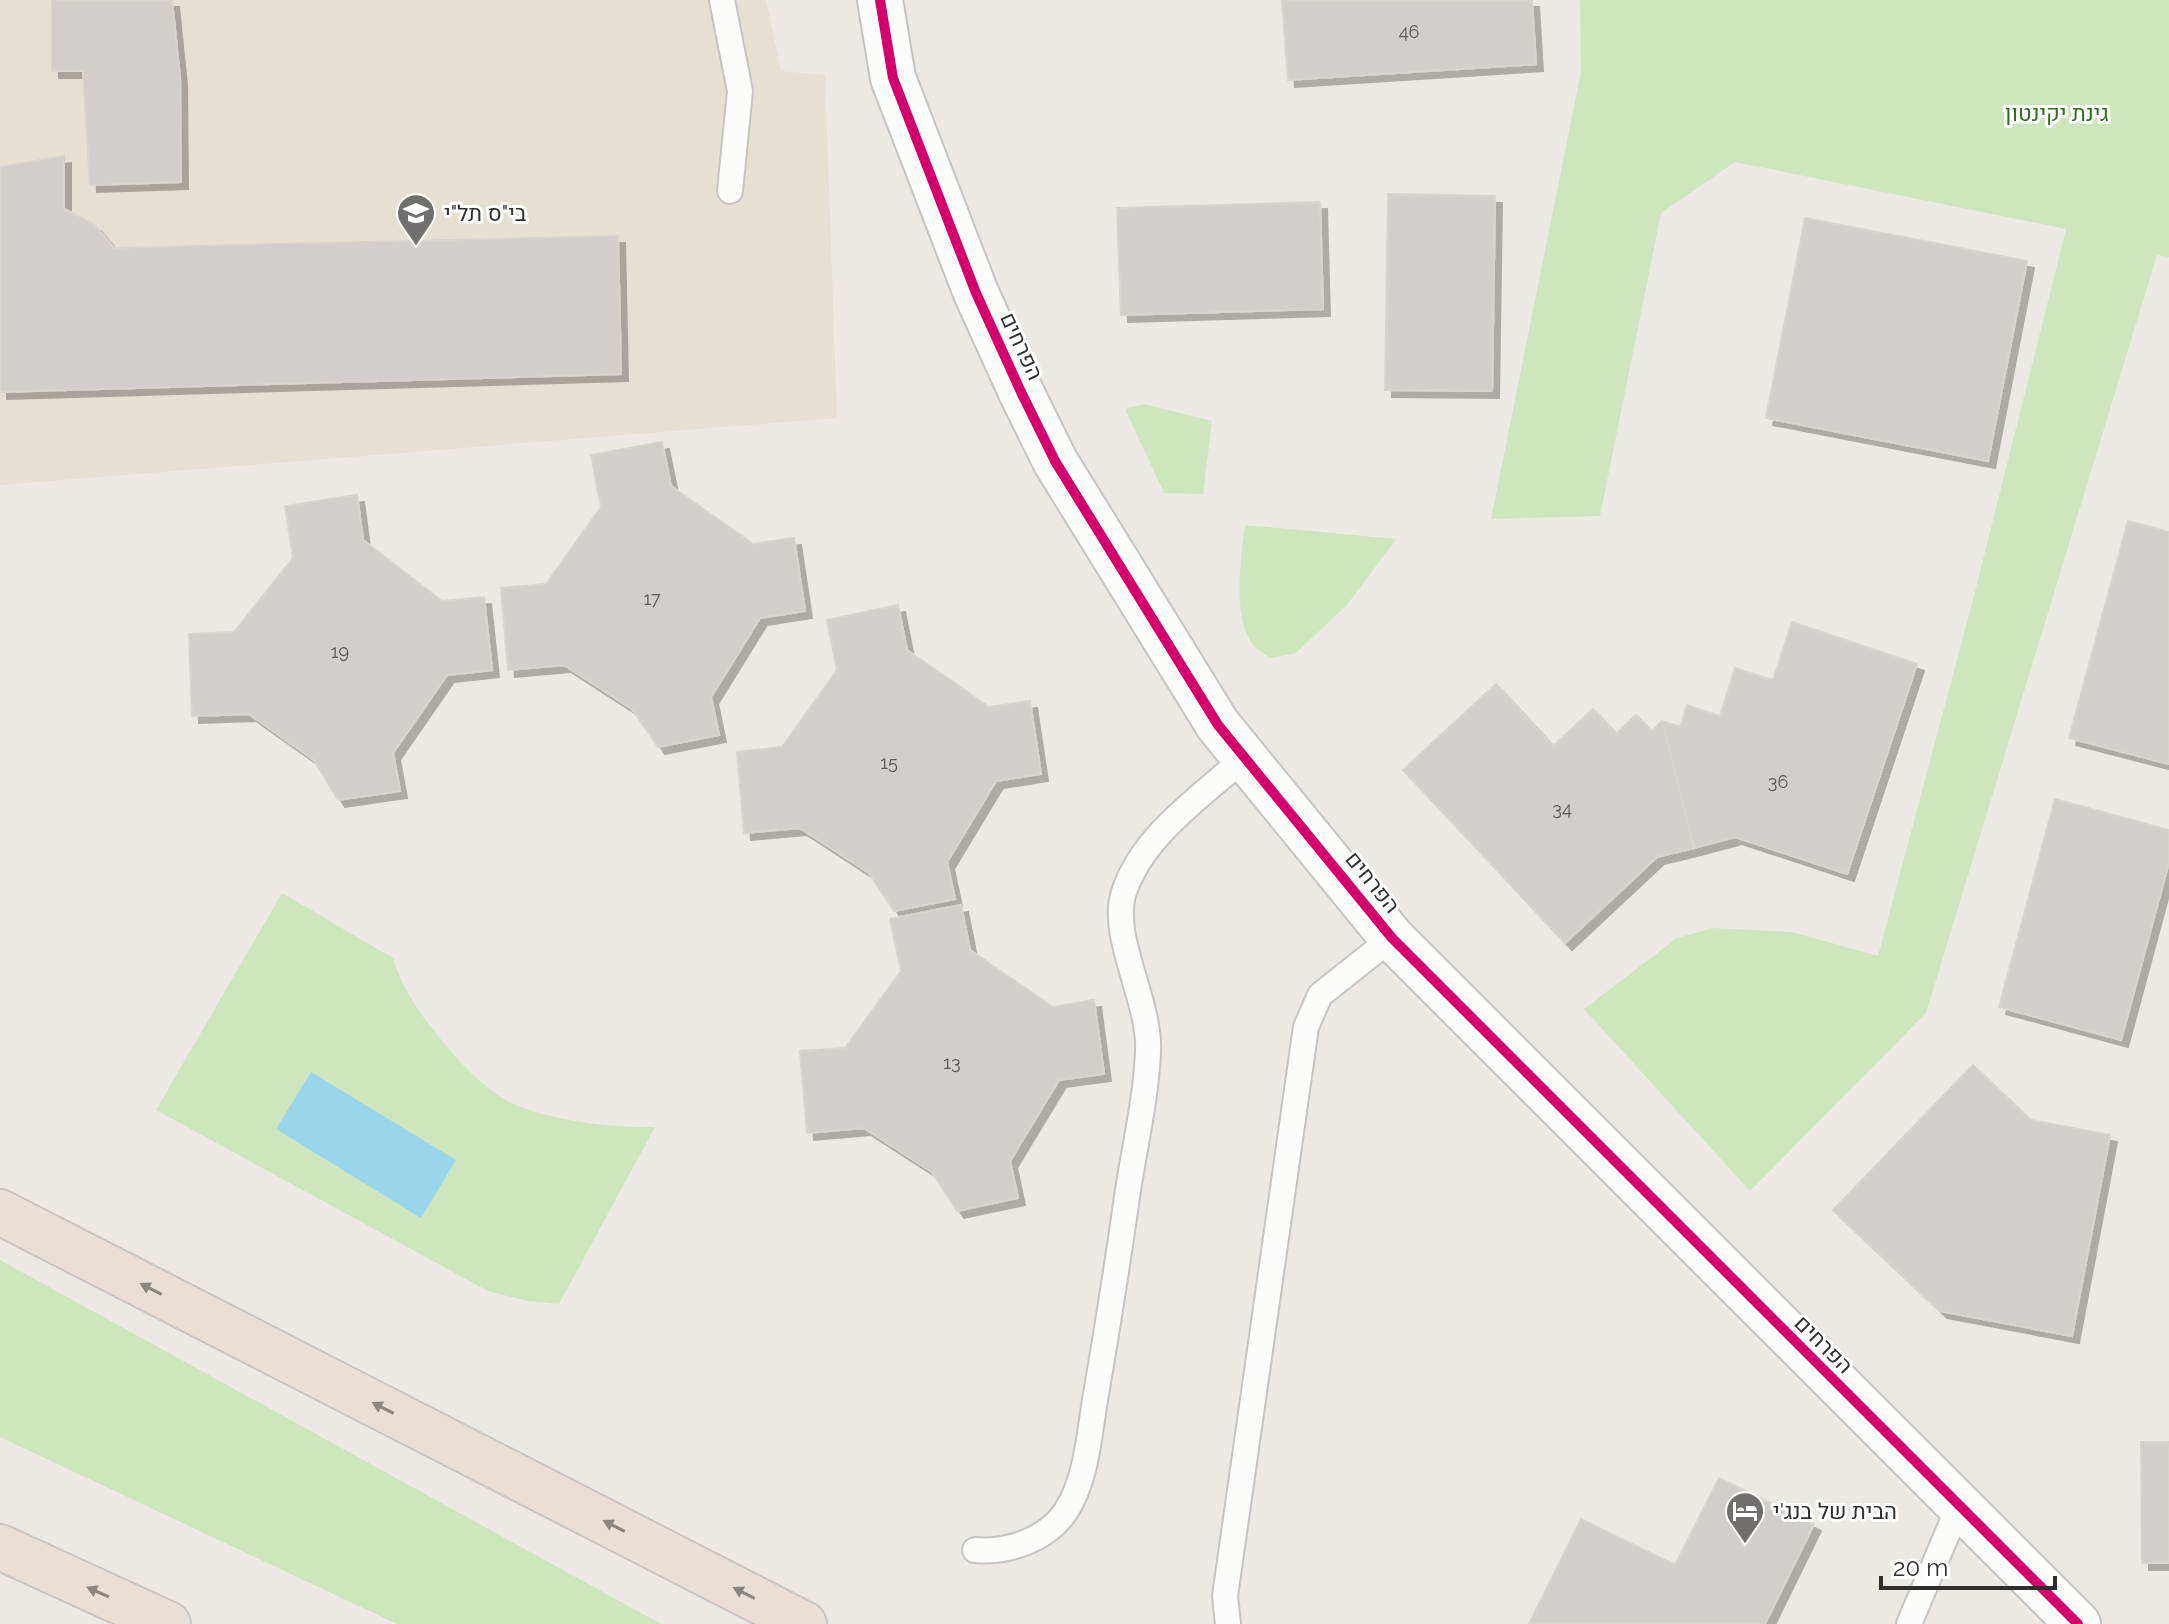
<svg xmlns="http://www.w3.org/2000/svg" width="2169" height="1624" viewBox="0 0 2169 1624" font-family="Raleway,Heebo,sans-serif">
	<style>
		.education { fill: #e6e0d3 }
		.green { fill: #cee6be }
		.water { fill: #99d6ec }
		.building { fill: #d1cecb; stroke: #d7d4d0; stroke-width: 2; filter: url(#shadow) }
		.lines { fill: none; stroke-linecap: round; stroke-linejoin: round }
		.lane-casing { stroke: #c5c4c5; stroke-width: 28 }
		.street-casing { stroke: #c5c4c5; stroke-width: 48 }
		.highway-casing { stroke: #c6c5c4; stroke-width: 48 }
		.lane { stroke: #fcfcfb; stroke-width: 24 }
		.street { stroke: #fcfcfb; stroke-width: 44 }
		.highway { stroke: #eadfd6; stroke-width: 44 }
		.cycleway-casing { stroke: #fff; stroke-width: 15 }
		.cycleway { stroke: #d6006c; stroke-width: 10 }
		.oneway { fill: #8c8682 }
		.labels { text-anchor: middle; stroke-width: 6; stroke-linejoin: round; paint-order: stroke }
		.number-label { font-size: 18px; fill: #585857 }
		.park-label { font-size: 22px; fill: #2c6e1b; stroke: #fff }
		.poi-label { font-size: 22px; fill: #2e2e2e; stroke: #fff; text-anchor: start }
		.street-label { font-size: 22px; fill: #2e2e2e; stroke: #fff }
	</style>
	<defs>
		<filter id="shadow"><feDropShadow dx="7" dy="7" stdDeviation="0" flood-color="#0004"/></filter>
	</defs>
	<rect width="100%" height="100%" fill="#ece8e4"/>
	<path class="education" d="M 0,0 L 766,0 L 781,71 L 825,75 L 837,418 L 0,485 Z"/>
	<g class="green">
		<path d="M 1580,0 L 2169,0 L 2169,257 L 2157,255 L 1926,1013 L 1750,1191 L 1584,1009 L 1677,938 L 1713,928 L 1792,932 L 1878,956 L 1974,596 L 2066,229 L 1735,162 L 1661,213 L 1600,516 L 1491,519 L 1581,72 Z"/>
		<path d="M 1144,404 L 1212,421 L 1203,494 L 1164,493 L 1125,409 Z"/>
		<path d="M 1245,525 L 1396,539 L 1347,605 L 1296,653 L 1270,658 C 1266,655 1259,651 1255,647 C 1231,620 1241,558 1245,525 Z"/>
		<path d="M 282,893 L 393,958 C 402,988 419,1013 439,1037 C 455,1057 474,1078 495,1093 C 531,1120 611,1128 655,1127 L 559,1304 L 527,1301 L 488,1291 L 156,1110 Z"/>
		<path d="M 0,1260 L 661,1624 L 397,1624 L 0,1437 Z"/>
	</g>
	<path class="water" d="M 311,1072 L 456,1160 L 421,1218 L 276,1129 Z"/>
	<g class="building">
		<path d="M 52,0 L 172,0 L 180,78 L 181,182 L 90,185 L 83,71 L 52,71 Z"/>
		<path d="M 1282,0 L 1532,0 L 1536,64 L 1288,80 Z"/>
		<path d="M 64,156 L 64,209 L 94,224 L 114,248 L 618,236 L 621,374 L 0,392 L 0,167 Z"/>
		<path d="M 1388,194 L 1495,196 L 1492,391 L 1385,390 Z"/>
		<path d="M 1320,202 L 1323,309 L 1121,315 L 1117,208 Z"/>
		<path d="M 1805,218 L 2027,261 L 1988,461 L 1766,418 Z"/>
		<path d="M 662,442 L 671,486 L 753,544 L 794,538 L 805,611 L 760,618 L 711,697 L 719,735 L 658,747 L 632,709 L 564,665 L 508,670 L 501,588 L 546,584 L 601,507 L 591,455 Z"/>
		<path d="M 357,495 L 363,540 L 442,601 L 484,597 L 492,670 L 447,675 L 393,753 L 400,791 L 338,800 L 314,760 L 249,714 L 192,716 L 189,634 L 234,632 L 293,558 L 285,506 Z"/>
		<path d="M 2128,521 L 2169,532 L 2169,764 L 2069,738 Z"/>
		<path d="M 898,605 L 907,650 L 989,707 L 1030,701 L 1041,774 L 996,781 L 947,862 L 955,899 L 894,911 L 869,873 L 800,828 L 744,833 L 737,752 L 782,747 L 837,670 L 827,620 Z"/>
		<path d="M 1792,622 L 1917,664 L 1847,874 L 1735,837 L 1694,848 L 1662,721 L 1680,727 L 1687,705 L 1720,716 L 1735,668 L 1773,680 Z"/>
		<path d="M 1496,684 L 1553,746 L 1593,709 L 1616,734 L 1636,715 L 1652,731 L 1662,721 L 1694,848 L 1657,857 L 1565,943 L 1403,770 Z"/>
		<path d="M 2055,799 L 2169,830 L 2169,862 L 2121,1040 L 1999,1007 Z"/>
		<path d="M 961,905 L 970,950 L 1053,1007 L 1094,1000 L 1104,1074 L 1059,1080 L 1010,1161 L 1018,1198 L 957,1211 L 932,1172 L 864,1128 L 807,1133 L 800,1051 L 845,1048 L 901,971 L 890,919 Z"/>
		<path d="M 1973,1065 L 2031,1120 L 2110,1135 L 2072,1336 L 1940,1311 L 1833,1210 Z"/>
		<path d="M 2141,1442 L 2169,1442 L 2169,1563 L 2142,1563 Z"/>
		<path d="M 1719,1478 L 1814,1524 L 1765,1624 L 1529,1624 L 1581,1519 L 1675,1565 Z"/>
	</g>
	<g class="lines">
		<defs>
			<g id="lane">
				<path d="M 722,0 L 740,91 L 730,191"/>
				<path d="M 975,1550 C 1007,1553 1047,1540 1066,1511 C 1086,1480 1089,1437 1095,1400 C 1107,1331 1118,1261 1128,1190 C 1135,1145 1146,1098 1148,1052 C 1151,1002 1109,936 1124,892 C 1143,835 1201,797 1244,758"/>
				<path d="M 1228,1624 L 1225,1596 L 1306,1027 L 1320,995 L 1392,938"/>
				<path d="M 1909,1624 L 1959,1506"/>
			</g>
			<path id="street" d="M 880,0 L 893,78 L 976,293 L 1021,392 L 1055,461 L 1218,725 L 1392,938 L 2078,1624"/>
			<g id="highway">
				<path d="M 0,1212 L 804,1624"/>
				<path d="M 0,1547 L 168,1624"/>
			</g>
		</defs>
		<use href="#lane" class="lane-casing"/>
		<use href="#street" class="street-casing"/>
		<use href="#highway" class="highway-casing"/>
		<use href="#lane" class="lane"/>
		<use href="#street" class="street"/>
		<use href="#highway" class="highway"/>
		<defs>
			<path id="cycleway" d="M 880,0 L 893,78 L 976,293 L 1021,392 L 1055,461 L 1218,725 L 1392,938 L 2078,1624"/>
		</defs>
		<use href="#cycleway" class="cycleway-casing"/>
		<use href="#cycleway" class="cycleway"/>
	</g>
	<defs><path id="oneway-solid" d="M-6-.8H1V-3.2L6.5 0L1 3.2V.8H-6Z" transform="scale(2)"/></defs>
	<g class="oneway">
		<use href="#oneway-solid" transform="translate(151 1289) rotate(-153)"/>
		<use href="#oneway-solid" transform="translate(383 1408) rotate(-153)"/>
		<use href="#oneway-solid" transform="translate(614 1526) rotate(-153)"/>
		<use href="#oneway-solid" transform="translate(98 1592) rotate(-156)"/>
		<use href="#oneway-solid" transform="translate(744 1593) rotate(-153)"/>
	</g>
	<defs>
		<symbol id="school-pin" viewBox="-11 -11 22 30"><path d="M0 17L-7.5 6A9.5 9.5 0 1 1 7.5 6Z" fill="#706f6e" stroke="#fff"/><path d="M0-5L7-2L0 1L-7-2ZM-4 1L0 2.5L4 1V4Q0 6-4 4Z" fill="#fff"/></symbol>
		<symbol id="hotel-pin" viewBox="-11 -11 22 30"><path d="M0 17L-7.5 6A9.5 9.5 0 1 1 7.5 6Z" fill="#706f6e" stroke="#fff"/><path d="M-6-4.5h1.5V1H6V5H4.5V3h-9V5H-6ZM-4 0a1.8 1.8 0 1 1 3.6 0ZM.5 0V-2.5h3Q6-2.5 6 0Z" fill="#fff"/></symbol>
	</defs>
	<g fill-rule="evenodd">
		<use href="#school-pin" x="394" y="191" width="44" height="60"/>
		<use href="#hotel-pin" x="1723" y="1489" width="44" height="60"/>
	</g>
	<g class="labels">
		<g class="number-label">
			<text x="1409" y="38">46</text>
			<text x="652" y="605">17</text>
			<text x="340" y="658">19</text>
			<text x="889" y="769">15</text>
			<text x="1778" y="788">36</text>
			<text x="1562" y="815">34</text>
			<text x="952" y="1069">13</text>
		</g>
		<g class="park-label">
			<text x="2057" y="121">גינת יקינטון</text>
		</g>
		<g class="poi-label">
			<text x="444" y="221">בי"ס תל"י</text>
			<text x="1773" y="1519">הבית של בנג'י</text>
		</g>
		<g class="street-label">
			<text transform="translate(1022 346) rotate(65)" y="8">הפרחים</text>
			<text transform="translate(1373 882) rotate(51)" y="8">הפרחים</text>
			<text transform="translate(1824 1344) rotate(45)" y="8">הפרחים</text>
		</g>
	</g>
	<path d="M1881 1576v12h174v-12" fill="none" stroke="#2e2e2e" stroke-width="4"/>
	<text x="1893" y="1576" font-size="24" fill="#2e2e2e" stroke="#ffffff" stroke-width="6" paint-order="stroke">20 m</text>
</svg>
